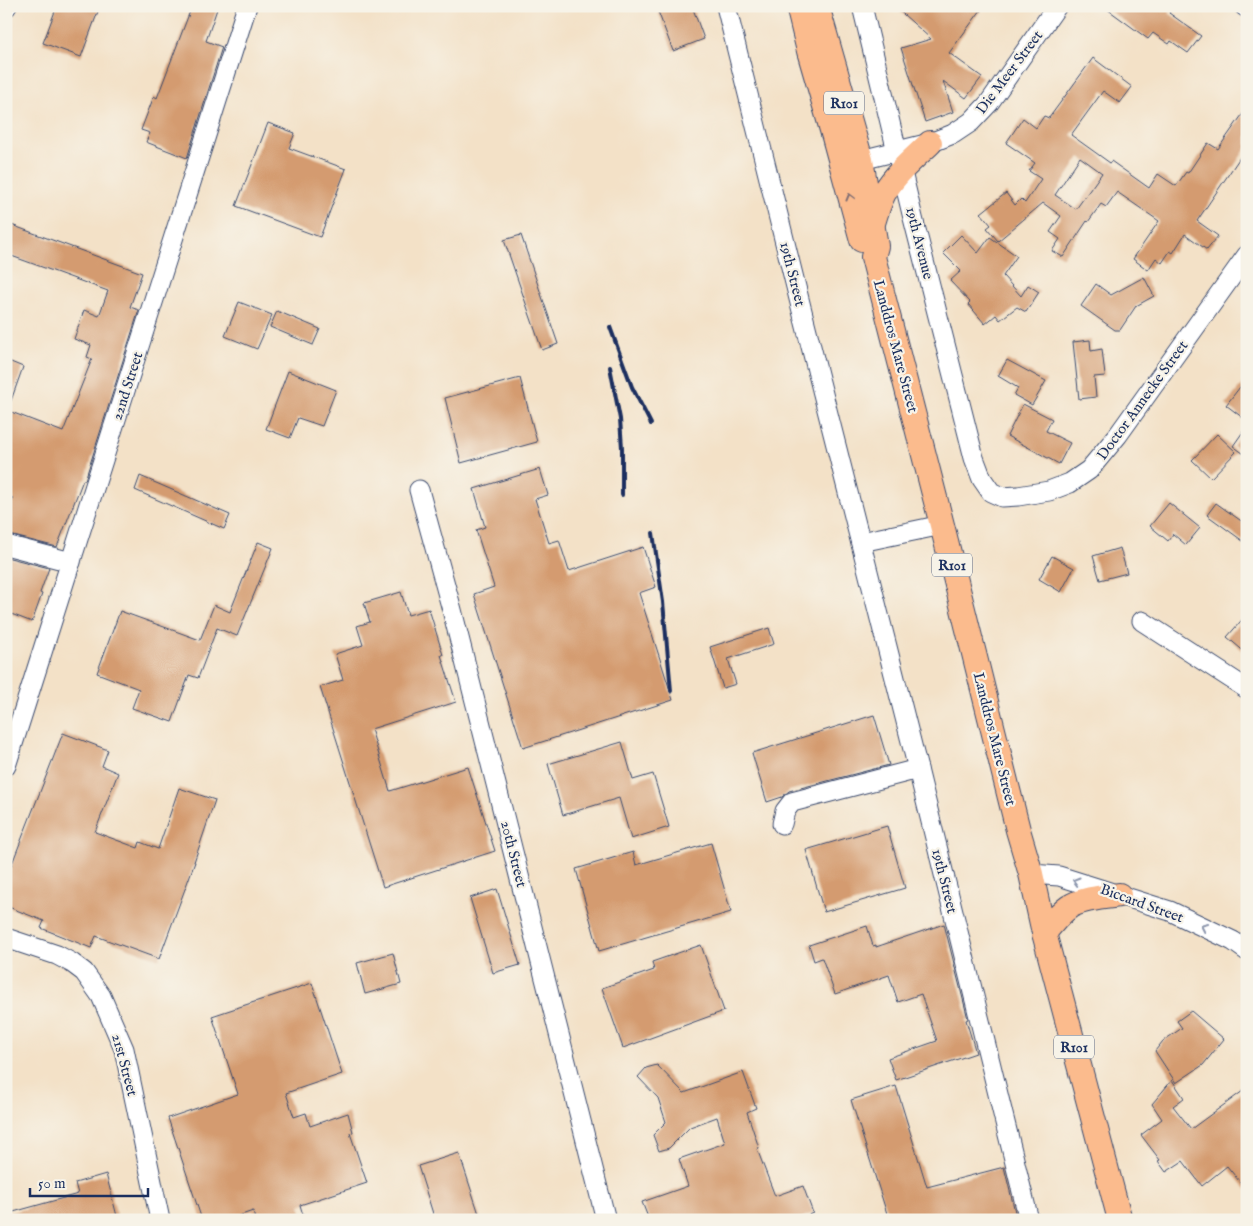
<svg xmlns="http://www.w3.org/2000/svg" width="1253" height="1226" viewBox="0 0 1253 1226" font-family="'IM FELL English',serif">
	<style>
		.building { fill: #d49b70; fill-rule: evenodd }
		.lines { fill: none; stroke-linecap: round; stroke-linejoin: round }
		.minor-casing { stroke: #3b4a6e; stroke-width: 21 }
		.major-casing { stroke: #3b4a6e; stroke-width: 26 }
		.minor { stroke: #fff; stroke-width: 19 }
		.major { stroke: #fbbb8d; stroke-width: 24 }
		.rail { stroke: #1b2f5e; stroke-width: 4 }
		.oneway { stroke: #806e73 }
		.oneway2 { stroke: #8d97ae }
		.labels { text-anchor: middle; stroke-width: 4.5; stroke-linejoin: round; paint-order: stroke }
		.shield { fill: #f7f3e8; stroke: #5d6a87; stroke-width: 1 }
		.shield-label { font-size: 14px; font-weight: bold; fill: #1b2f5e }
		.street-label { font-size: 15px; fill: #1b2f5e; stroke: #f7f3e8 }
	</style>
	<rect width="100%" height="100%" fill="#f7f3e8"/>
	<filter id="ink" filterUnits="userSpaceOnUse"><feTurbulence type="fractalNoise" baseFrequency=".02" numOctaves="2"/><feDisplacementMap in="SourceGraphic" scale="10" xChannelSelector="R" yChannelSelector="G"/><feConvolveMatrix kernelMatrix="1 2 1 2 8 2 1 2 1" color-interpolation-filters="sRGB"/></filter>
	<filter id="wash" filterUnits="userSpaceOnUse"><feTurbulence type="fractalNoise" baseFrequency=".0096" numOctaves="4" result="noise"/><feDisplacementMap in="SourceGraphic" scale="20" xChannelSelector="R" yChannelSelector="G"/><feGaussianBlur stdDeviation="1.12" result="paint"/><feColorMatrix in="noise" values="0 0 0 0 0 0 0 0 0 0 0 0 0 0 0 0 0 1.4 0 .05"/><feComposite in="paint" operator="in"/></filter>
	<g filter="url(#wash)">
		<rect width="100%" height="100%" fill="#f3e1c7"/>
		<g id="blocks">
			<g class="building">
				<path d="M 57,6 L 100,6 L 81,57 L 43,43 Z"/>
				<path d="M 192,6 L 218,6 L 206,41 L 222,47 L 187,158 L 146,142 L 150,133 L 141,130 L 154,96 L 157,98 Z"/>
				<path d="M 656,6 L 692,6 L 704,39 L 673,51 Z"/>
				<path d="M 894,6 L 984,6 L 949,53 L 982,77 L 966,98 L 943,81 L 953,112 L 925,122 L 901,48 L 931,39 Z"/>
				<path d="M 1103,6 L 1174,6 L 1169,13 L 1201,36 L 1188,53 L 1171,41 L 1169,44 L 1153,33 L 1148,39 Z"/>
				<path d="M 1093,58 L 1132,87 L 1120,103 L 1103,91 L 1071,135 L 1110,163 L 1111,161 L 1149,188 L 1158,174 L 1176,186 L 1186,172 L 1188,173 L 1208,143 L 1218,149 L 1247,108 L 1247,147 L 1197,221 L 1218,236 L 1207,250 L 1185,234 L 1173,253 L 1170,251 L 1162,263 L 1156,258 L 1148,270 L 1133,259 L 1159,221 L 1117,192 L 1106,207 L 1101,204 L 1088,222 L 1087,221 L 1063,257 L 1052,251 L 1060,239 L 1050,232 L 1061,216 L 1043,203 L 998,241 L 987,228 L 991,225 L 981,213 L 1006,193 L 1015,205 L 1021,199 L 1025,203 L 1041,179 L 1029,171 L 1035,163 L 1006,143 L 1023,118 L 1036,128 L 1044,116 L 1049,118 ZM 1080,157 L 1102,173 L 1076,209 L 1055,195 Z"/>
				<path d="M 268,123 L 295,133 L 289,148 L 346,169 L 320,237 L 236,206 Z"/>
				<path d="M 6,223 L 142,273 L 130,307 L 139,310 L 85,480 L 83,480 L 57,547 L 6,534 L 6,517 L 13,498 L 6,496 L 6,410 L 63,432 L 92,359 L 87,357 L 91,345 L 74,339 L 84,310 L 99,316 L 108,291 L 6,254 Z"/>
				<path d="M 521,235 L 558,344 L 542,350 L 504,240 Z"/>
				<path d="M 961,235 L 978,253 L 990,237 L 1017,256 L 1003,276 L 1021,296 L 1028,285 L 1039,292 L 1026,312 L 1017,307 L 1000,320 L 996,315 L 985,324 L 968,304 L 970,302 L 950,281 L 961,271 L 943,253 Z"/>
				<path d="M 1144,277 L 1154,296 L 1136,306 L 1120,330 L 1115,330 L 1081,306 L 1096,284 L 1111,295 Z"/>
				<path d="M 239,302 L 272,315 L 257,349 L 225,336 Z"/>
				<path d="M 277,311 L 320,329 L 313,345 L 270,327 Z"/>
				<path d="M 1090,340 L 1091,351 L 1102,349 L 1105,376 L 1094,377 L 1096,397 L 1079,399 L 1073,342 Z"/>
				<path d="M 6,360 L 23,367 L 8,409 L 6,408 Z"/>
				<path d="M 1007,360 L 1046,381 L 1032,405 L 1014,395 L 1018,388 L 998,376 Z"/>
				<path d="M 288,371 L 336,390 L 322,426 L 298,418 L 290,438 L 266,429 Z"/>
				<path d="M 520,378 L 537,442 L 461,463 L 445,398 Z"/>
				<path d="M 1247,378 L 1247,421 L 1226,405 Z"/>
				<path d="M 1023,404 L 1052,419 L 1046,431 L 1070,443 L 1059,464 L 1007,436 Z"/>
				<path d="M 1247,426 L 1247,456 L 1233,446 Z"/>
				<path d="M 1217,434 L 1236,452 L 1211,478 L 1192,460 Z"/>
				<path d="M 540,469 L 548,495 L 535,499 L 549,543 L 559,540 L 569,571 L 643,547 L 656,587 L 639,593 L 673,700 L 523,748 L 474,594 L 494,587 L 476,530 L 485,527 L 474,489 Z"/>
				<path d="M 140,476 L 230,515 L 224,529 L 135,490 Z"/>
				<path d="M 1169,503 L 1200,528 L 1186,545 L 1173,534 L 1168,541 L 1150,526 Z"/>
				<path d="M 1216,503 L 1247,525 L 1247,544 L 1207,515 Z"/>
				<path d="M 258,542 L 273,548 L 237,636 L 217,628 L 198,678 L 189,675 L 172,722 L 132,708 L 139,689 L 97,673 L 120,611 L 200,640 L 214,605 L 230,612 Z"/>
				<path d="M 1120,548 L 1127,573 L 1100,580 L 1093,556 Z"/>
				<path d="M 1052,556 L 1074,568 L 1061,592 L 1039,579 Z"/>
				<path d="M 6,557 L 49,568 L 40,593 L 42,594 L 32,622 L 6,612 Z"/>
				<path d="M 401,592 L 408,615 L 429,609 L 443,655 L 441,655 L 456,702 L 371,729 L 390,791 L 468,767 L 495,851 L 383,887 L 320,687 L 343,680 L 335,654 L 363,645 L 357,626 L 370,622 L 364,603 Z"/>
				<path d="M 1247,614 L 1247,654 L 1227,637 Z"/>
				<path d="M 769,628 L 774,644 L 728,659 L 736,684 L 723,688 L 710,647 Z"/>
				<path d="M 874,715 L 889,765 L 789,791 L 782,797 L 767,802 L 752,753 Z"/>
				<path d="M 63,733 L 108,750 L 102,766 L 118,773 L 95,832 L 138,848 L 140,842 L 158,849 L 179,788 L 215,800 L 194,862 L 195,862 L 159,959 L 96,936 L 91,948 L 41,928 L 44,921 L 6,906 L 6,879 Z"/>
				<path d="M 622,742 L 633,780 L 653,774 L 669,827 L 631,839 L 619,798 L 563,815 L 548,764 Z"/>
				<path d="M 887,826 L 905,888 L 824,912 L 806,850 Z"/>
				<path d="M 711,843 L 731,912 L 599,951 L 576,869 L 633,852 L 636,865 Z"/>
				<path d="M 497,889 L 520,965 L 493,973 L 470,898 Z"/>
				<path d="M 944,924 L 968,1019 L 966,1020 L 976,1053 L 896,1080 L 888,1058 L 937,1041 L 921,994 L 898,1002 L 889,975 L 835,994 L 822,958 L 814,961 L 809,945 L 867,926 L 873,946 L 876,945 L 876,947 Z"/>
				<path d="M 701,945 L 724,1011 L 623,1048 L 602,988 L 654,970 L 652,962 Z"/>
				<path d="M 393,953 L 401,984 L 365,994 L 357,963 Z"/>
				<path d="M 312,983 L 342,1074 L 286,1093 L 294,1117 L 306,1113 L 310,1126 L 348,1113 L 353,1132 L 350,1133 L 367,1183 L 300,1205 L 303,1215 L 290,1220 L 255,1220 L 253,1211 L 227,1220 L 202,1220 L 168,1118 L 238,1094 L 212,1016 Z"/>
				<path d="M 1191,1011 L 1224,1039 L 1203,1065 L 1176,1083 L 1155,1051 L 1163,1041 L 1182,1028 L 1177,1021 Z"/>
				<path d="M 657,1065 L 684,1093 L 743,1072 L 756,1108 L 747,1112 L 759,1148 L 757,1149 L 775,1196 L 803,1186 L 813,1213 L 797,1220 L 649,1220 L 642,1202 L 688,1186 L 679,1159 L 725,1143 L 717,1117 L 690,1127 L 669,1148 L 659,1151 L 653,1135 L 666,1122 L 658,1098 L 638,1077 L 646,1068 Z"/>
				<path d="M 1172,1080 L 1184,1098 L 1173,1106 L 1191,1129 L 1247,1088 L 1247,1191 L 1227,1166 L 1202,1186 L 1183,1161 L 1166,1172 L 1158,1161 L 1160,1160 L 1141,1135 L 1162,1119 L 1152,1104 Z"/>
				<path d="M 896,1086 L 927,1187 L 1004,1167 L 1017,1220 L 889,1220 L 851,1100 Z"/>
				<path d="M 459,1153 L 481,1220 L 435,1220 L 418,1166 Z"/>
				<path d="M 106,1174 L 118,1220 L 6,1220 L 6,1214 L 78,1194 L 75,1183 Z"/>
			</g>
		</g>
	</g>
	<g filter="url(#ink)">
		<use href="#blocks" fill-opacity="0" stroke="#3b4a6e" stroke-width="1"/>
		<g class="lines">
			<defs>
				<g id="minor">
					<path d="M 726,6 L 800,303 L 918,769 L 1029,1220"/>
					<path d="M 862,6 L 913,218 L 974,458 L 982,479 L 991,492 L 1002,497 L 1018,496 L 1049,491 L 1070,483 L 1089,470 L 1118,435 L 1247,255"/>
					<path d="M 1244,6 L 1247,8"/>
					<path d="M 6,7 L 7,6"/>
					<path d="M 849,163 L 930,143 L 953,134 L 971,122 L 989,103 L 1057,6"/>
					<path d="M 419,490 L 452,610 L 606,1220"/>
					<path d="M 861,542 L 942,525"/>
					<path d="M 6,545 L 71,562"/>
					<path d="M 1142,621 L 1247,689"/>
					<path d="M 6,766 L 247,6"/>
					<path d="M 782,824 L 785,811 L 792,802 L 918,769"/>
					<path d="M 1031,874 L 1059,876 L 1170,911 L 1233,941 L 1247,951"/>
					<path d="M 6,938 L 57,955 L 72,963 L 84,972 L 101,996 L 124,1049 L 160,1220"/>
				</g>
				<g id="major">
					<path d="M 798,6 L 809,51 L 834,137 L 862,240"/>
					<path d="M 817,6 L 861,160 L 876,246 L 873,257 L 942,525 L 1018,830 L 1031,874 L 1044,933 L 1120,1220"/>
					<path d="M 873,223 C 876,213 879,203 884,193 C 896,173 913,159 930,143"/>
					<path d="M 1044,933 C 1052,924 1059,914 1069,907 C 1083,898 1103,898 1119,895"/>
				</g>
			</defs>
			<use href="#minor" class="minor-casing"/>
			<use href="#major" class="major-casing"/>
			<use href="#minor" class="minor"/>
			<use href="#major" class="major"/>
			<g class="rail">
				<path d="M 610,327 L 632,387 L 651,424"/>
				<path d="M 610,367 L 620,419 L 622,448 L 622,495"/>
				<path d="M 653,533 L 663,602 L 671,691"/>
			</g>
		</g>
		<defs><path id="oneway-chevron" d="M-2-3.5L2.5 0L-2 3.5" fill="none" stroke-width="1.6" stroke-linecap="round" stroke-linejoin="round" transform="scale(1.25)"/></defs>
		<use class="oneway" href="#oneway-chevron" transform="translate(850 197) rotate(-105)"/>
		<g class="oneway2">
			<use href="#oneway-chevron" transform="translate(1076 881) rotate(-164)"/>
			<use href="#oneway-chevron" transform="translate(1204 927) rotate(-155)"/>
		</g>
	</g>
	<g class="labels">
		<g class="shield">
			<rect x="824" y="91.5" width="40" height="23" rx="4"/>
			<rect x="932" y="553.5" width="40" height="23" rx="4"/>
			<rect x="1054" y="1035.5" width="40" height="23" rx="4"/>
		</g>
		<g class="shield-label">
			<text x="844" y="108">R101</text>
			<text x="952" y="570">R101</text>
			<text x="1074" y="1052">R101</text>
		</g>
		<g class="street-label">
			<text transform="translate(1009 72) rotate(-53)" y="5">Die Meer Street</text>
			<text transform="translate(920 243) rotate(76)" y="5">19th Avenue</text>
			<text transform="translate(793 274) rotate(76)" y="5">19th Street</text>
			<text transform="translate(896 346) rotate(75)" y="5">Landdros Mare Street</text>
			<text transform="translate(127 386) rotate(-72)" y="5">22nd Street</text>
			<text transform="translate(1142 400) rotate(-54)" y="5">Doctor Annecke Street</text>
			<text transform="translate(995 739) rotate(76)" y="5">Landdros Mare Street</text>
			<text transform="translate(514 854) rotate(76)" y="5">20th Street</text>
			<text transform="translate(945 881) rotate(76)" y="5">19th Street</text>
			<text transform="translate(1142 903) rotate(20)" y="5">Biccard Street</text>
			<text transform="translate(125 1065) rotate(75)" y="5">21st Street</text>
		</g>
	</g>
	<rect width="1253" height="1226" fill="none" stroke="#f7f3e8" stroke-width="25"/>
	<path d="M30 1188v8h118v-8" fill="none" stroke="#1b2f5e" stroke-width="2.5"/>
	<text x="38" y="1188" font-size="15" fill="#1b2f5e" stroke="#f7f3e8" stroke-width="4" paint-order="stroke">50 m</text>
</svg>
